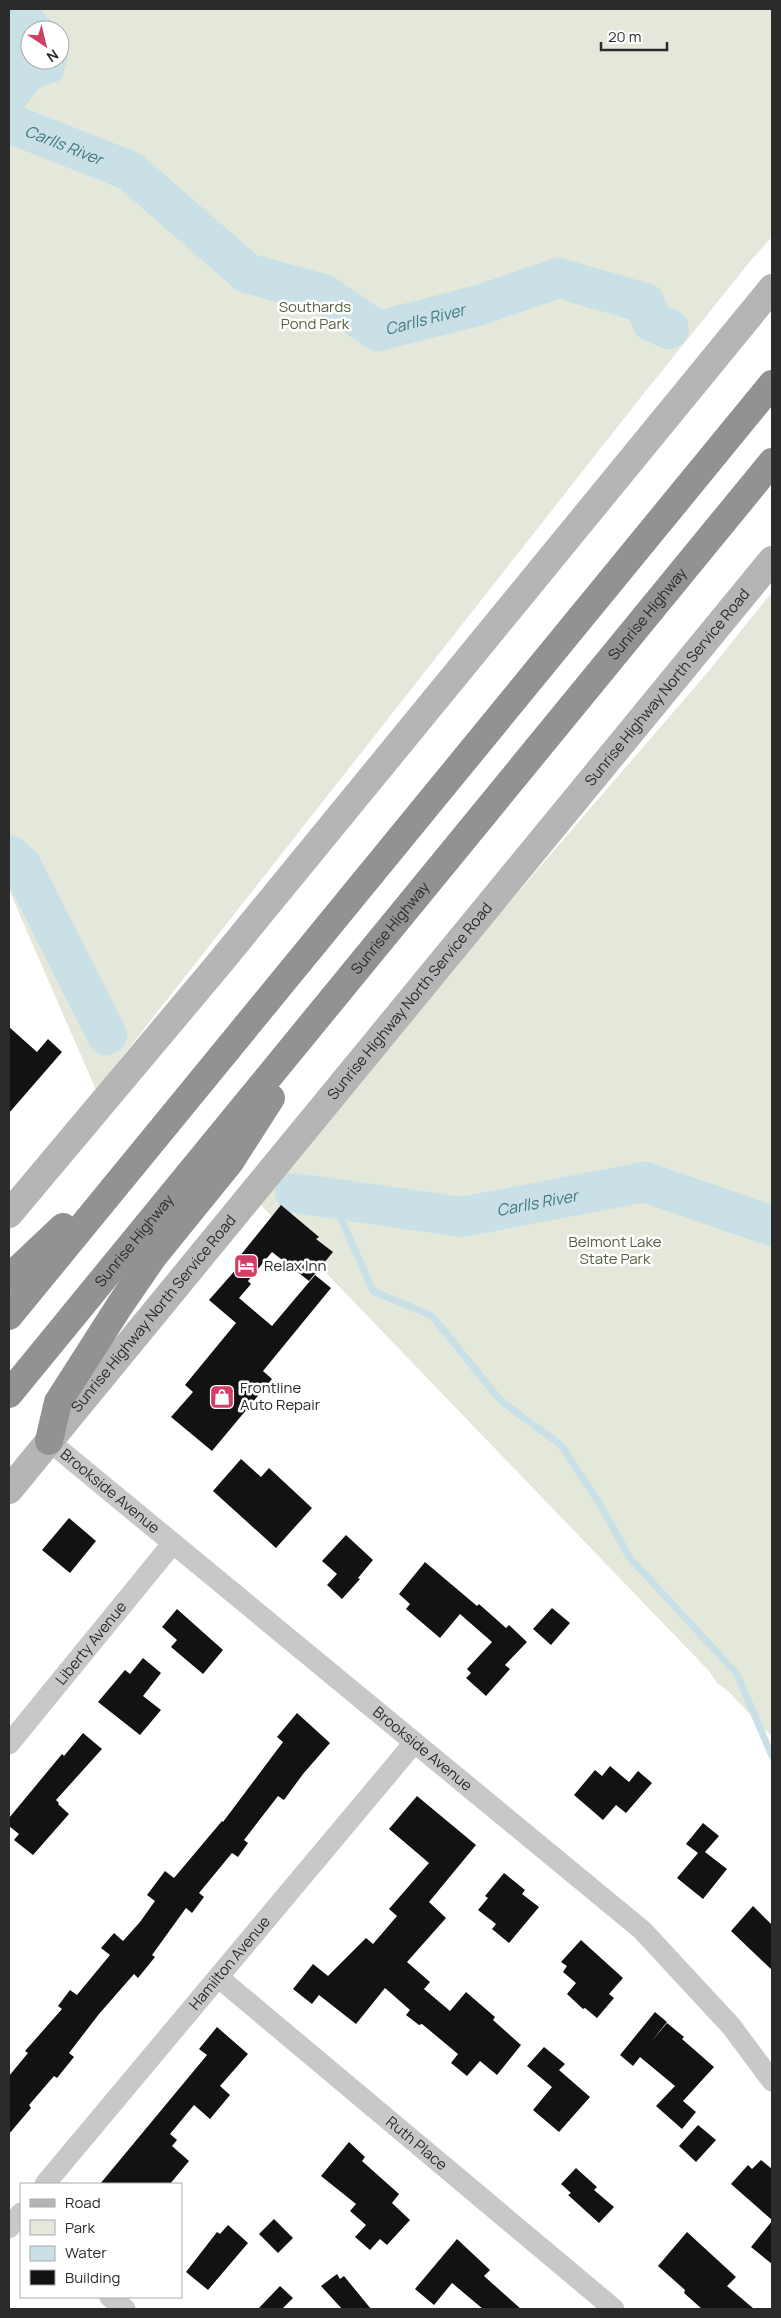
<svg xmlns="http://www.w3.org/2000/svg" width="781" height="2318" viewBox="0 0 781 2318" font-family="Manrope,sans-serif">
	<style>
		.green { fill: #e4e8da; fill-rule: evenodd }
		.water { fill: #c8e0e6 }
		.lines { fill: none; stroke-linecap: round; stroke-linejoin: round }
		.stream { stroke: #c8e0e6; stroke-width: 7 }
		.river { stroke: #c8e0e6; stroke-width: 40 }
		.building { fill: #121212 }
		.street { stroke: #c8c8c8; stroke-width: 21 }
		.secondary { stroke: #b5b5b5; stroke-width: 28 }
		.highway { stroke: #929292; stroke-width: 28 }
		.labels { text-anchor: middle; stroke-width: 5; stroke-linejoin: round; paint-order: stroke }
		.park-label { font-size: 15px; fill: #56623e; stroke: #fff }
		.street-label { font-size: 15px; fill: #2b2b2b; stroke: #fff }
		.poi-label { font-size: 15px; fill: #2b2b2b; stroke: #fff; text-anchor: start }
		.water-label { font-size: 16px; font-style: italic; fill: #437784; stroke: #fff }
	</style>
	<rect width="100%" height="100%" fill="#fff"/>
	<g class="green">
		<path d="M 9,9 L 772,9 L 772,237 L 752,259 L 637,402 L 96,1090 L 9,890 ZM 30,30 L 60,30 L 60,60 L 30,60 Z"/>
		<path d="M 772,592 L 772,1737 L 729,1692 L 717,1683 L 709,1671 L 254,1198 L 708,672 Z"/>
	</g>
	<path class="water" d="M 9,9 L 42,9 L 42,12 L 58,27 L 59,30 L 30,30 L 30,60 L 60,60 L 60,33 L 68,59 L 61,80 L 40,87 L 11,124 L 9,130 Z"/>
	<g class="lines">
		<path class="stream" d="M 332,1198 L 373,1291 L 432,1316 L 501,1401 L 561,1445 L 601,1506 L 629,1557 L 737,1674 L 772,1756"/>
		<g class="river">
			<path id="s1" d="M 9,123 L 130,171 L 247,273 L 323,294 L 378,331 L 480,305 L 558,278 L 645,303 L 652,322 L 669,329"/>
			<path d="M 9,855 L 21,865 L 107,1035"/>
			<path id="s2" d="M 295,1193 L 462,1217 L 645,1182 L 772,1226"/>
		</g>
	</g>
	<g class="building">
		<path d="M 9,1027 L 37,1052 L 48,1039 L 62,1052 L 9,1113 Z"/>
		<path d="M 281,1205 L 319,1237 L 316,1239 L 333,1252 L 309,1281 L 272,1252 L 248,1281 L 251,1284 L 239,1298 L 272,1326 L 315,1275 L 331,1288 L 263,1371 L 272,1379 L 212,1451 L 171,1417 L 193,1392 L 185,1385 L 236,1323 L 209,1300 L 239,1266 L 235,1262 Z"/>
		<path d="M 241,1459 L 261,1477 L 269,1468 L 312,1508 L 276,1548 L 213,1491 Z"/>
		<path d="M 69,1518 L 96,1541 L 70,1573 L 42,1550 Z"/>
		<path d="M 346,1535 L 373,1560 L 358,1578 L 360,1579 L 342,1599 L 327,1585 L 337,1574 L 322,1561 Z"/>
		<path d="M 425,1562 L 477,1606 L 479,1604 L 506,1628 L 509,1625 L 527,1642 L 505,1665 L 510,1669 L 486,1696 L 466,1678 L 471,1673 L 467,1669 L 492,1642 L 460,1614 L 440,1638 L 406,1609 L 410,1604 L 399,1594 Z"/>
		<path d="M 552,1608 L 570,1623 L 551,1645 L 533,1629 Z"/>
		<path d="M 177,1609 L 223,1650 L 203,1674 L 171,1647 L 177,1640 L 162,1627 Z"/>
		<path d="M 143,1658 L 161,1673 L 143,1696 L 161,1710 L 140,1735 L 98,1702 L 125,1670 L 130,1674 Z"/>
		<path d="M 297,1713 L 330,1743 L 303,1774 L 284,1800 L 278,1796 L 244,1840 L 248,1843 L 238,1857 L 232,1853 L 199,1893 L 204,1897 L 192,1913 L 186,1908 L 152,1955 L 155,1957 L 138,1978 L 134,1974 L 99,2014 L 69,2053 L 74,2057 L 57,2078 L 54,2076 L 29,2105 L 31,2108 L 9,2134 L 9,2076 L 28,2053 L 25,2051 L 62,2009 L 58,2006 L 70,1990 L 77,1995 L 110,1955 L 101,1948 L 114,1933 L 123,1941 L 140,1922 L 155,1901 L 147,1895 L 165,1871 L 174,1878 L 222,1821 L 223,1822 L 283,1742 L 277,1737 Z"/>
		<path d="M 83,1733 L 102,1749 L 56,1800 L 59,1803 L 58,1804 L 69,1814 L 33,1855 L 14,1840 L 19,1834 L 9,1826 L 9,1818 L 62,1754 L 64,1756 Z"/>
		<path d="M 610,1766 L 629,1782 L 638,1771 L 652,1783 L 626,1813 L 616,1805 L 603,1820 L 574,1795 L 595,1770 L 602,1776 Z"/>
		<path d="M 417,1796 L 476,1845 L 429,1902 L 446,1918 L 407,1962 L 430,1982 L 424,1989 L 450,2011 L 466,1992 L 495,2017 L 493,2020 L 521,2045 L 497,2075 L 480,2061 L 467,2076 L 451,2063 L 458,2054 L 422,2024 L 419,2025 L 406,2015 L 410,2010 L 385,1988 L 356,2024 L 319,1995 L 312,2004 L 293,1989 L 313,1964 L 328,1976 L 366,1938 L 373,1944 L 397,1916 L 389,1909 L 429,1863 L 389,1829 Z"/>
		<path d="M 703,1823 L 719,1836 L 705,1852 L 727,1869 L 703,1899 L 677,1878 L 698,1853 L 686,1844 Z"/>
		<path d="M 504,1873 L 525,1890 L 522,1894 L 539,1907 L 509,1943 L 492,1929 L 496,1924 L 478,1910 L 488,1898 L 485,1896 Z"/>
		<path d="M 753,1906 L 772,1925 L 772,1970 L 731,1931 Z"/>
		<path d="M 581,1940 L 623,1978 L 609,1994 L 614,1998 L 597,2018 L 585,2008 L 583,2009 L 567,1994 L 576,1983 L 563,1972 L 567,1966 L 561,1962 Z"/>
		<path d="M 655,2012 L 667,2022 L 651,2042 L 667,2023 L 684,2037 L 682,2039 L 714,2067 L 683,2101 L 696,2112 L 682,2129 L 656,2106 L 675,2086 L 640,2057 L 633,2066 L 620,2055 Z"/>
		<path d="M 217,2027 L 248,2054 L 220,2086 L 230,2095 L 210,2119 L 194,2105 L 170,2134 L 177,2140 L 172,2146 L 189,2161 L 170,2184 L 100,2184 L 207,2055 L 199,2049 Z"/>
		<path d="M 544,2047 L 565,2064 L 559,2070 L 590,2097 L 559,2132 L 533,2110 L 552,2087 L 527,2066 Z"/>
		<path d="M 698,2125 L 716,2140 L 696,2162 L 679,2146 Z"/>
		<path d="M 349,2142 L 365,2157 L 362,2161 L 399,2194 L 392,2203 L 410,2220 L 387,2245 L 380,2239 L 370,2250 L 355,2237 L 366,2225 L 350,2211 L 356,2204 L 321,2176 Z"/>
		<path d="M 761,2160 L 772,2169 L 772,2220 L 731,2184 L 748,2165 L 752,2169 Z"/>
		<path d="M 576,2168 L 597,2187 L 594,2190 L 614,2207 L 599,2223 L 568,2195 L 571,2193 L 561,2184 Z"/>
		<path d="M 274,2219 L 293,2238 L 278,2253 L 259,2234 Z"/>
		<path d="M 772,2221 L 772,2264 L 751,2247 Z"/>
		<path d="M 228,2225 L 248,2243 L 208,2290 L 186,2272 L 217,2232 L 220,2234 Z"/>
		<path d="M 687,2232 L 736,2277 L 727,2286 L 754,2309 L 702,2309 L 684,2293 L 685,2290 L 658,2266 Z"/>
		<path d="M 457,2239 L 490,2270 L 484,2276 L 521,2309 L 483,2309 L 452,2283 L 434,2305 L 415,2289 Z"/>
		<path d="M 337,2274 L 340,2279 L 344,2276 L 371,2309 L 342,2309 L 321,2286 Z"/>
		<path d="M 280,2286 L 293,2298 L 282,2309 L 258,2309 Z"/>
	</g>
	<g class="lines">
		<g class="street">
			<path id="s3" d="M 49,1441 L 642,1930 L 731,2026 L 772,2081"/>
			<path id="s4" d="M 9,1744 L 173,1543"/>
			<path id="s5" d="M 218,1977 L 614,2309"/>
			<path id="s6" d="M 45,2184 L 414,1743"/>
			<path d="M 9,2228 L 21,2213"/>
			<path d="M 110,2297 L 125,2309"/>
		</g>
		<g class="secondary">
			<path d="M 9,1214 L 218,965 L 772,288"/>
			<path id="s7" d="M 9,1490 L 772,560"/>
		</g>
		<g class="highway">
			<path d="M 9,1278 L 63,1227"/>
			<path d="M 9,1316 L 772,384"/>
			<path id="s8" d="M 9,1394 L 772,462"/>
			<path d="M 49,1441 L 58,1402 L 120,1305 L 153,1257 L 230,1162 L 271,1098"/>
		</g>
	</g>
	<defs>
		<symbol id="hotel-square" viewBox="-11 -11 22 22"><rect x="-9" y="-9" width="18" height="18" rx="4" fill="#d13f65" stroke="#fff"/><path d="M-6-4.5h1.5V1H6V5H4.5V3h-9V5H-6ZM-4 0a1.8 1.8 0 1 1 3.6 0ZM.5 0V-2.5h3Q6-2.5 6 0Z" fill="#fff"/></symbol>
		<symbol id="shop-square" viewBox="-11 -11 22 22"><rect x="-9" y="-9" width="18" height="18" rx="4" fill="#d13f65" stroke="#fff"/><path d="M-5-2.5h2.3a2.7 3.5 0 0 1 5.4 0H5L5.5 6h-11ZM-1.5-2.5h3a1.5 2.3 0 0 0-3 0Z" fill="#fff"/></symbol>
	</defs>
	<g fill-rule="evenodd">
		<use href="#hotel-square" x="232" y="1252" width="28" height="28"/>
		<use href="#shop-square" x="208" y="1383" width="28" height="28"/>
	</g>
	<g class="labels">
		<g class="park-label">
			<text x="315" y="312">Southards<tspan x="315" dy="17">Pond Park</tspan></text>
			<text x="615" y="1247">Belmont Lake<tspan x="615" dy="17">State Park</tspan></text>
		</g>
		<g class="street-label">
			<text dy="5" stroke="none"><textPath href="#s8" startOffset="1008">Sunrise Highway</textPath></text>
			<text dy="5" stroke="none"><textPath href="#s7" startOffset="1038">Sunrise Highway North Service Road</textPath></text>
			<text dy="5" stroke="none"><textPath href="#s8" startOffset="602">Sunrise Highway</textPath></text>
			<text dy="5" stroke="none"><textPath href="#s7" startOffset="632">Sunrise Highway North Service Road</textPath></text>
			<text dy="5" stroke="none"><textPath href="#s8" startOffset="198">Sunrise Highway</textPath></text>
			<text dy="5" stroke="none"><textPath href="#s7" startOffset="228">Sunrise Highway North Service Road</textPath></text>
			<text dy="5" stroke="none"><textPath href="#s3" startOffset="79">Brookside Avenue</textPath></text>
			<text dy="5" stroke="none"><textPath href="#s4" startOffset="130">Liberty Avenue</textPath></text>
			<text dy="5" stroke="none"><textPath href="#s3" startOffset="484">Brookside Avenue</textPath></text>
			<text dy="5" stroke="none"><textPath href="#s6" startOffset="288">Hamilton Avenue</textPath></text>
			<text dy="5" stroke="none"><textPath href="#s5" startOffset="259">Ruth Place</textPath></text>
		</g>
		<g class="poi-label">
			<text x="264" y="1271">Relax Inn</text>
			<text x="240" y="1393">Frontline<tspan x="240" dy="17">Auto Repair</tspan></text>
		</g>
		<g class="water-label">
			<text dy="6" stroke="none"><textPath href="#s1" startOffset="59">Carlls River</textPath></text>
			<text dy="6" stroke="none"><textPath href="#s1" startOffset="479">Carlls River</textPath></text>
			<text dy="6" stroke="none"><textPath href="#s2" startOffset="245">Carlls River</textPath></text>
		</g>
	</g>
	<rect width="781" height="2318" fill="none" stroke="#2b2b2b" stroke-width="20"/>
	<rect x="20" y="2183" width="162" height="115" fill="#ffffff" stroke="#aaaaaa"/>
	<rect x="30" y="2199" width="25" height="8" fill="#b5b5b5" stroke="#aaaaaa"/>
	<text x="65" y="2208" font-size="15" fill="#2b2b2b">Road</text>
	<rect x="30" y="2220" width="25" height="15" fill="#e4e8da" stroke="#aaaaaa"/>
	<text x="65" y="2233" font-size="15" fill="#2b2b2b">Park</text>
	<rect x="30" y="2246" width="25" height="15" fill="#c8e0e6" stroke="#aaaaaa"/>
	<text x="65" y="2258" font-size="15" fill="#2b2b2b">Water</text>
	<rect x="30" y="2270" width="25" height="15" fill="#121212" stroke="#aaaaaa"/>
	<text x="65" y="2283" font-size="15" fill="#2b2b2b">Building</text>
	<g transform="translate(45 45) rotate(145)"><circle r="24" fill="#ffffff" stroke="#aaaaaa"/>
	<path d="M0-4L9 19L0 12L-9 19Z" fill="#d13f65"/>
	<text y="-8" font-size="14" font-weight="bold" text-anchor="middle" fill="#2b2b2b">N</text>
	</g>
	<path d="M601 42v8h66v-8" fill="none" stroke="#2b2b2b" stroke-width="2.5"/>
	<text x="608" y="42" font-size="15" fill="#2b2b2b" stroke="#ffffff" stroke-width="4" paint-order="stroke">20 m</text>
</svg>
